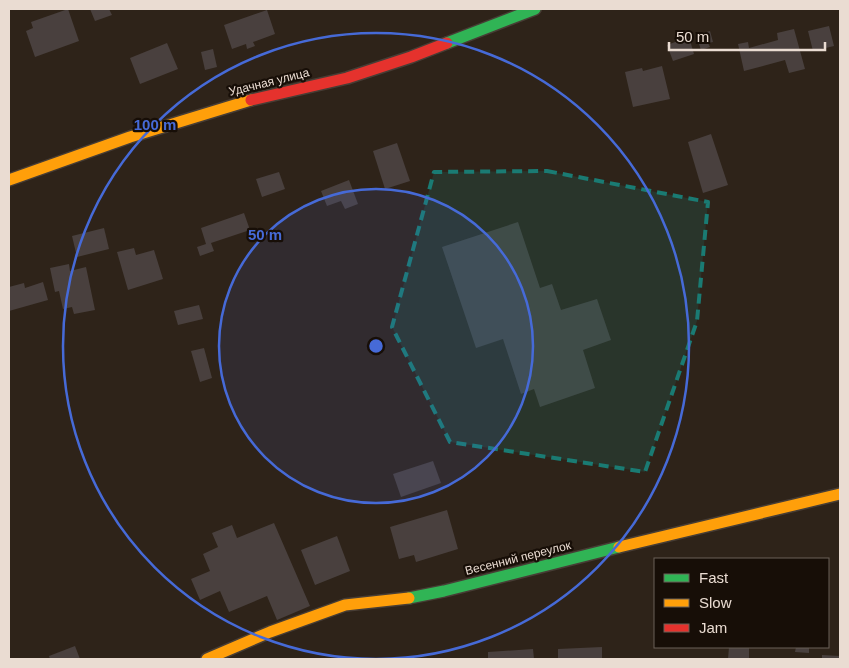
<svg xmlns="http://www.w3.org/2000/svg" width="849" height="668" viewBox="0 0 849 668" font-family="Helvetica,sans-serif">
	<style>
		.building { fill: #49403e }
		.lines { fill: none; stroke-linecap: round; stroke-linejoin: round }
		.fast-casing { stroke: #473d35; stroke-width: 14 }
		.slow-casing { stroke: #473d35; stroke-width: 14 }
		.jam-casing { stroke: #473d35; stroke-width: 14 }
		.fast { stroke: #30b455; stroke-width: 11 }
		.slow { stroke: #ff9f0a; stroke-width: 11 }
		.jam { stroke: #e5322d; stroke-width: 11 }
		.marked { fill: #1a7b73; fill-opacity: 0.2; stroke: #1a7b73; stroke-width: 4; stroke-dasharray: 10 6; stroke-linejoin: round }
		.ring { fill: none; stroke: #466ad7; stroke-width: 2.5 }
		.labels { text-anchor: middle; stroke-width: 4.5; stroke-linejoin: round; paint-order: stroke }
		.street-label { font-size: 12px; fill: #eadcd2; stroke: #170e07 }
		.centre { fill: #466ad7; stroke: #170e07; stroke-width: 2.5 }
		.ring-label { font-size: 15px; text-anchor: middle; font-weight: bold; fill: #466ad7; stroke: #170e07; stroke-width: 4.5; stroke-linejoin: round; paint-order: stroke }
	</style>
	<rect width="100%" height="100%" fill="#2e2319"/>
	<g class="building">
		<path d="M 68,9 L 79,41 L 35,57 L 26,31 L 33,28 L 31,22 Z"/>
		<path d="M 90,9 L 109,9 L 112,15 L 95,21 Z"/>
		<path d="M 267,10 L 275,34 L 253,42 L 255,46 L 247,49 L 246,44 L 232,49 L 224,25 Z"/>
		<path d="M 829,26 L 834,46 L 813,51 L 808,31 Z"/>
		<path d="M 794,29 L 805,69 L 789,73 L 785,60 L 744,71 L 738,44 L 748,42 L 749,48 L 778,40 L 777,33 Z"/>
		<path d="M 710,31 L 713,42 L 708,43 L 710,47 L 701,50 L 696,35 Z"/>
		<path d="M 689,37 L 694,54 L 673,61 L 667,45 Z"/>
		<path d="M 167,43 L 178,69 L 140,84 L 130,58 Z"/>
		<path d="M 213,49 L 217,67 L 205,70 L 201,52 Z"/>
		<path d="M 662,66 L 670,99 L 633,107 L 625,72 L 642,68 L 643,71 Z"/>
		<path d="M 711,134 L 728,185 L 703,193 L 688,142 Z"/>
		<path d="M 397,143 L 410,181 L 385,189 L 373,151 Z"/>
		<path d="M 279,172 L 285,189 L 262,197 L 256,179 Z"/>
		<path d="M 349,180 L 358,204 L 345,209 L 341,201 L 327,206 L 321,191 Z"/>
		<path d="M 244,213 L 250,230 L 211,243 L 214,251 L 200,256 L 197,247 L 206,244 L 201,228 Z"/>
		<path d="M 518,222 L 540,288 L 552,284 L 561,310 L 597,299 L 611,340 L 583,350 L 595,388 L 540,407 L 534,389 L 521,394 L 503,339 L 476,348 L 442,247 Z"/>
		<path d="M 104,228 L 109,249 L 77,257 L 72,236 Z"/>
		<path d="M 134,248 L 136,255 L 154,250 L 163,279 L 128,290 L 117,252 Z"/>
		<path d="M 69,264 L 70,271 L 86,267 L 95,310 L 74,314 L 72,307 L 63,309 L 59,291 L 55,292 L 50,268 Z"/>
		<path d="M 43,282 L 48,300 L 9,311 L 9,287 L 24,283 L 25,288 Z"/>
		<path d="M 199,305 L 203,319 L 178,325 L 174,311 Z"/>
		<path d="M 204,348 L 212,378 L 200,382 L 191,351 Z"/>
		<path d="M 433,461 L 441,483 L 401,497 L 393,474 Z"/>
		<path d="M 447,510 L 458,549 L 416,562 L 414,555 L 399,559 L 390,527 Z"/>
		<path d="M 274,523 L 310,606 L 277,620 L 267,596 L 229,612 L 220,591 L 200,600 L 191,579 L 210,571 L 203,554 L 218,547 L 212,533 L 232,525 L 237,538 Z"/>
		<path d="M 337,536 L 350,571 L 315,585 L 301,550 Z"/>
		<path d="M 75,646 L 80,659 L 50,659 L 49,656 Z"/>
		<path d="M 602,647 L 602,659 L 558,659 L 558,649 Z"/>
		<path d="M 729,647 L 749,647 L 749,659 L 728,659 Z"/>
		<path d="M 796,647 L 809,647 L 809,653 L 795,652 Z"/>
		<path d="M 533,649 L 534,659 L 488,659 L 488,652 Z"/>
		<path d="M 822,655 L 840,656 L 840,659 L 822,659 Z"/>
	</g>
	<g class="lines">
		<defs>
			<g id="fast">
				<path d="M 447,43 L 535,9"/>
				<path d="M 409,598 L 444,591 L 619,547"/>
			</g>
			<g id="slow">
				<path d="M 9,180 L 130,137 L 251,100"/>
				<path d="M 619,547 L 840,494"/>
				<path d="M 207,659 L 270,632 L 345,605 L 409,598"/>
			</g>
			<path id="jam" d="M 251,100 L 347,78 L 411,57 L 447,43"/>
		</defs>
		<use href="#fast" class="fast-casing"/>
		<use href="#slow" class="slow-casing"/>
		<use href="#jam" class="jam-casing"/>
		<use href="#fast" class="fast"/>
		<use href="#slow" class="slow"/>
		<use href="#jam" class="jam"/>
	</g>
	<path class="marked" d="M 547,171 L 708,202 L 697,321 L 645,472 L 450,442 L 392,327 L 434,172 Z"/>
	<circle cx="376" cy="346" r="157" fill="#466ad7" fill-opacity=".12"/>
	<g class="ring">
		<circle cx="376" cy="346" r="157"/>
		<circle cx="376" cy="346" r="313"/>
	</g>
	<g class="labels">
		<g class="street-label">
			<text transform="translate(269 82) rotate(-14)" y="4">Удачная улица</text>
			<text transform="translate(518 558) rotate(-14)" y="4">Весенний переулок</text>
		</g>
	</g>
	<circle cx="376" cy="346" r="8" class="centre"/>
	<g class="ring-label">
		<text x="155" y="130">100 m</text>
		<text x="265" y="240">50 m</text>
	</g>
	<rect width="849" height="668" fill="none" stroke="#eadcd2" stroke-width="20"/>
	<rect x="654" y="558" width="175" height="90" fill="#170e07" stroke="#6b6058"/>
	<rect x="664" y="574" width="25" height="8" fill="#30b455" stroke="#6b6058"/>
	<text x="699" y="583" font-size="15" fill="#eadcd2">Fast</text>
	<rect x="664" y="599" width="25" height="8" fill="#ff9f0a" stroke="#6b6058"/>
	<text x="699" y="608" font-size="15" fill="#eadcd2">Slow</text>
	<rect x="664" y="624" width="25" height="8" fill="#e5322d" stroke="#6b6058"/>
	<text x="699" y="633" font-size="15" fill="#eadcd2">Jam</text>
	<path d="M669 42v8h156v-8" fill="none" stroke="#eadcd2" stroke-width="2.5"/>
	<text x="676" y="42" font-size="15" fill="#eadcd2" stroke="#170e07" stroke-width="4" paint-order="stroke">50 m</text>
</svg>
